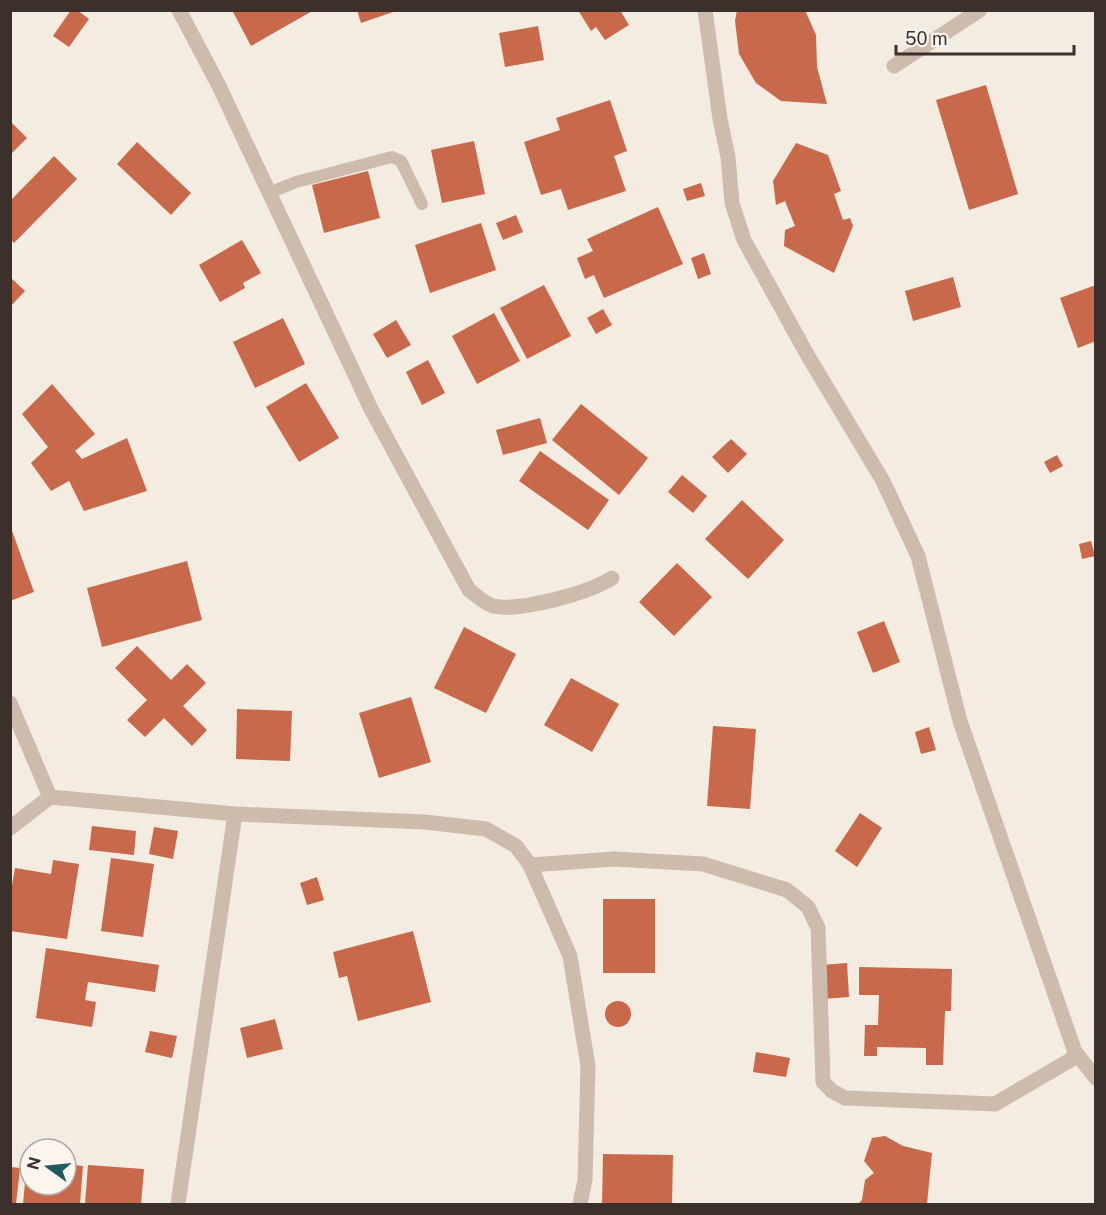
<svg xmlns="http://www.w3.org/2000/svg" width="1106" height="1215" viewBox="0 0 1106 1215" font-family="'Public Sans',sans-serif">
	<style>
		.building { fill: #c8694b }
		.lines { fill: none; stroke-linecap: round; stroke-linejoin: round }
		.lane { stroke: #cdbbac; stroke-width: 12 }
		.street { stroke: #cdbbac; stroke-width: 15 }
	</style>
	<rect width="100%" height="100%" fill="#f4ebe1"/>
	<g class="building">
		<path d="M 71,10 L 77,10 L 89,19 L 69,47 L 53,36 Z"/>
		<path d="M 232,10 L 314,10 L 251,46 Z"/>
		<path d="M 357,10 L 396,10 L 396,11 L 361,23 Z"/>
		<path d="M 578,10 L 620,10 L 629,25 L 605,40 L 596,27 L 591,31 Z"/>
		<path d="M 737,10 L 805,10 L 816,35 L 817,67 L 827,104 L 781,101 L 756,83 L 739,54 L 735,21 Z"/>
		<path d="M 538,26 L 544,60 L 505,67 L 499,33 Z"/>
		<path d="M 986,85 L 1018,194 L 969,210 L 936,100 Z"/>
		<path d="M 610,100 L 627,151 L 614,156 L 626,191 L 568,210 L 561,189 L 541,195 L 524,142 L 560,130 L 556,118 Z"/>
		<path d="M 10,121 L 27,138 L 10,155 Z"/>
		<path d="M 474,141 L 485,194 L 442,203 L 431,150 Z"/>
		<path d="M 137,142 L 191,193 L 171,215 L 117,164 Z"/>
		<path d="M 796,143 L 828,155 L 841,191 L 834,194 L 843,220 L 850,218 L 853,226 L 834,273 L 784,246 L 785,230 L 795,226 L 785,201 L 776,205 L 773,181 Z"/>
		<path d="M 54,156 L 77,179 L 14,243 L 10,239 L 10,201 Z"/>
		<path d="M 368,171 L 380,218 L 324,233 L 312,185 Z"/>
		<path d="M 701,183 L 705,196 L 687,201 L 683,189 Z"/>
		<path d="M 658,207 L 683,264 L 604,298 L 594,275 L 585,279 L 577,258 L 593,251 L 587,239 Z"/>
		<path d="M 516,215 L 523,232 L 503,240 L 496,223 Z"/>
		<path d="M 481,223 L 496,270 L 430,293 L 415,245 Z"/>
		<path d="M 242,240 L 261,273 L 243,283 L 245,288 L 220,302 L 199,265 Z"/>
		<path d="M 704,253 L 711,274 L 698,279 L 691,258 Z"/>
		<path d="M 10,277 L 25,291 L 10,307 Z"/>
		<path d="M 953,277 L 961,307 L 913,321 L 905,291 Z"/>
		<path d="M 544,285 L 571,336 L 527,359 L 500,308 Z"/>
		<path d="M 1096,285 L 1096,341 L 1078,348 L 1060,298 Z"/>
		<path d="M 603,309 L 612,325 L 596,334 L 587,318 Z"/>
		<path d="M 494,313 L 520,361 L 477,384 L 452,336 Z"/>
		<path d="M 283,318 L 305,364 L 255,388 L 233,342 Z"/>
		<path d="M 396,320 L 411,345 L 387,358 L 373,334 Z"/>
		<path d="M 428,360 L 445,393 L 422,405 L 406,372 Z"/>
		<path d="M 306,383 L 339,438 L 299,462 L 266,407 Z"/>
		<path d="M 52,384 L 95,434 L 75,451 L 82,459 L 127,438 L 147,491 L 84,511 L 69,481 L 51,491 L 31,463 L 48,447 L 22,414 Z"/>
		<path d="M 581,404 L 648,458 L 619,495 L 552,440 Z"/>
		<path d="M 540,418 L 547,443 L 503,455 L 496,430 Z"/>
		<path d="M 731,439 L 747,454 L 728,473 L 712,457 Z"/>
		<path d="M 540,451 L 609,500 L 588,530 L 519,481 Z"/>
		<path d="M 1057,455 L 1063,466 L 1050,473 L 1044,462 Z"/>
		<path d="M 682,475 L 707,496 L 693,513 L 668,492 Z"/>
		<path d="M 742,500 L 784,540 L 748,579 L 705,539 Z"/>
		<path d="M 11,528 L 34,592 L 10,601 L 10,529 Z"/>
		<path d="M 1091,541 L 1095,556 L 1082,559 L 1079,544 Z"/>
		<path d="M 187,561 L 202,620 L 102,647 L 87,588 Z"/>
		<path d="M 677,563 L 712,597 L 674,636 L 639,602 Z"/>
		<path d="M 884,621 L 900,662 L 873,673 L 857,632 Z"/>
		<path d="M 464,627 L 516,654 L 486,713 L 434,688 Z"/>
		<path d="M 137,646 L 171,680 L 187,664 L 206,683 L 183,706 L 207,730 L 192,746 L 164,718 L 145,737 L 127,720 L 147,700 L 115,668 Z"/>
		<path d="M 571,678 L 619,704 L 592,752 L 544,725 Z"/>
		<path d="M 411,697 L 431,762 L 379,778 L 359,713 Z"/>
		<path d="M 237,709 L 292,711 L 290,761 L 236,759 Z"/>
		<path d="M 713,726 L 756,729 L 750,809 L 707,806 Z"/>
		<path d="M 929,727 L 936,750 L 921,754 L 915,732 Z"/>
		<path d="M 860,813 L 882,828 L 857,867 L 835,851 Z"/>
		<path d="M 92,826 L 136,831 L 134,855 L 89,850 Z"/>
		<path d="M 154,827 L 178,831 L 173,859 L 149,854 Z"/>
		<path d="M 111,858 L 154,864 L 143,937 L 101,931 Z"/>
		<path d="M 53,860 L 79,864 L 67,939 L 10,931 L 10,897 L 15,868 L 51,874 Z"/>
		<path d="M 317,877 L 324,900 L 307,905 L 300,883 Z"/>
		<rect x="603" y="899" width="52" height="74"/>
		<path d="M 413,931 L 431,1002 L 358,1021 L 347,976 L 339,978 L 333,952 Z"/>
		<path d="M 46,948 L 159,965 L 155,992 L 88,982 L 85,1000 L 96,1002 L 92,1027 L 36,1018 Z"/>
		<path d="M 847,963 L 849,997 L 823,999 L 821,965 Z"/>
		<path d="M 859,967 L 952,969 L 951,1011 L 945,1011 L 943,1065 L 926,1065 L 926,1048 L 877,1047 L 877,1056 L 864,1056 L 865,1025 L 878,1025 L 879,995 L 859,995 Z"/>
		<circle cx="618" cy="1014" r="13"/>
		<path d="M 275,1019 L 283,1049 L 247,1058 L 240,1028 Z"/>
		<path d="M 150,1031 L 177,1036 L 172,1058 L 145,1052 Z"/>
		<path d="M 756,1052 L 790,1058 L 786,1077 L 753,1072 Z"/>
		<path d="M 885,1136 L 903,1146 L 932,1153 L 927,1204 L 858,1204 L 862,1200 L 865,1180 L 874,1173 L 864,1161 L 872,1138 Z"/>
		<path d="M 603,1154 L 673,1155 L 672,1204 L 602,1204 Z"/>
		<path d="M 27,1161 L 30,1162 L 30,1185 L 66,1185 L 66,1164 L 83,1166 L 80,1204 L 23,1204 Z"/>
		<path d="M 88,1165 L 144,1169 L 141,1204 L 85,1204 Z"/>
		<path d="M 10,1167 L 20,1168 L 16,1204 L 10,1204 Z"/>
	</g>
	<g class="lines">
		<path class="lane" d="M 269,193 L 296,182 L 392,157 L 401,161 L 422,204"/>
		<g class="street">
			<path d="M 179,10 L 219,86 L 371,409 L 469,590 C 477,596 484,603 493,606 C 519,612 589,593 612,578"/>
			<path d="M 705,10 L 720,119 L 728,157 L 732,203 L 744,240 L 808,356 L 883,481 L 918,556 L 960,721 L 1075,1052 L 1096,1078"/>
			<path d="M 894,66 L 980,10"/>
			<path d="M 10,703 L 50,797"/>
			<path d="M 235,814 L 425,822 L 486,829 L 516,846 L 530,865 L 570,956 L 588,1066 L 585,1180 L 580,1204"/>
			<path d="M 10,828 L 50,797 L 235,814 L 178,1204"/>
			<path d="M 530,865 L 614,859 L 703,864 L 787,890 L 808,907 L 818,928 L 823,1082 L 832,1091 L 845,1098 L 995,1104 L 1072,1059 L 1075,1052"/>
		</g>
	</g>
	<rect width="1106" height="1215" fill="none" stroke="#3b302b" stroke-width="24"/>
	<g transform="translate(48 1167) rotate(285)"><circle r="28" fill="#fbf5ee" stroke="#aea6a0" stroke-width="1.5"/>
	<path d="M0-4.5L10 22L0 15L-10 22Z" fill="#1f5a5e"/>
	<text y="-9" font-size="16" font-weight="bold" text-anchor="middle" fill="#3b302b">N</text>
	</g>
	<path d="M896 45v9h178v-9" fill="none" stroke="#3b302b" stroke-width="3"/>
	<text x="905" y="45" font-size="18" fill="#3b302b" stroke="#fbf5ee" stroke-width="4.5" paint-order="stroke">50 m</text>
</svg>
